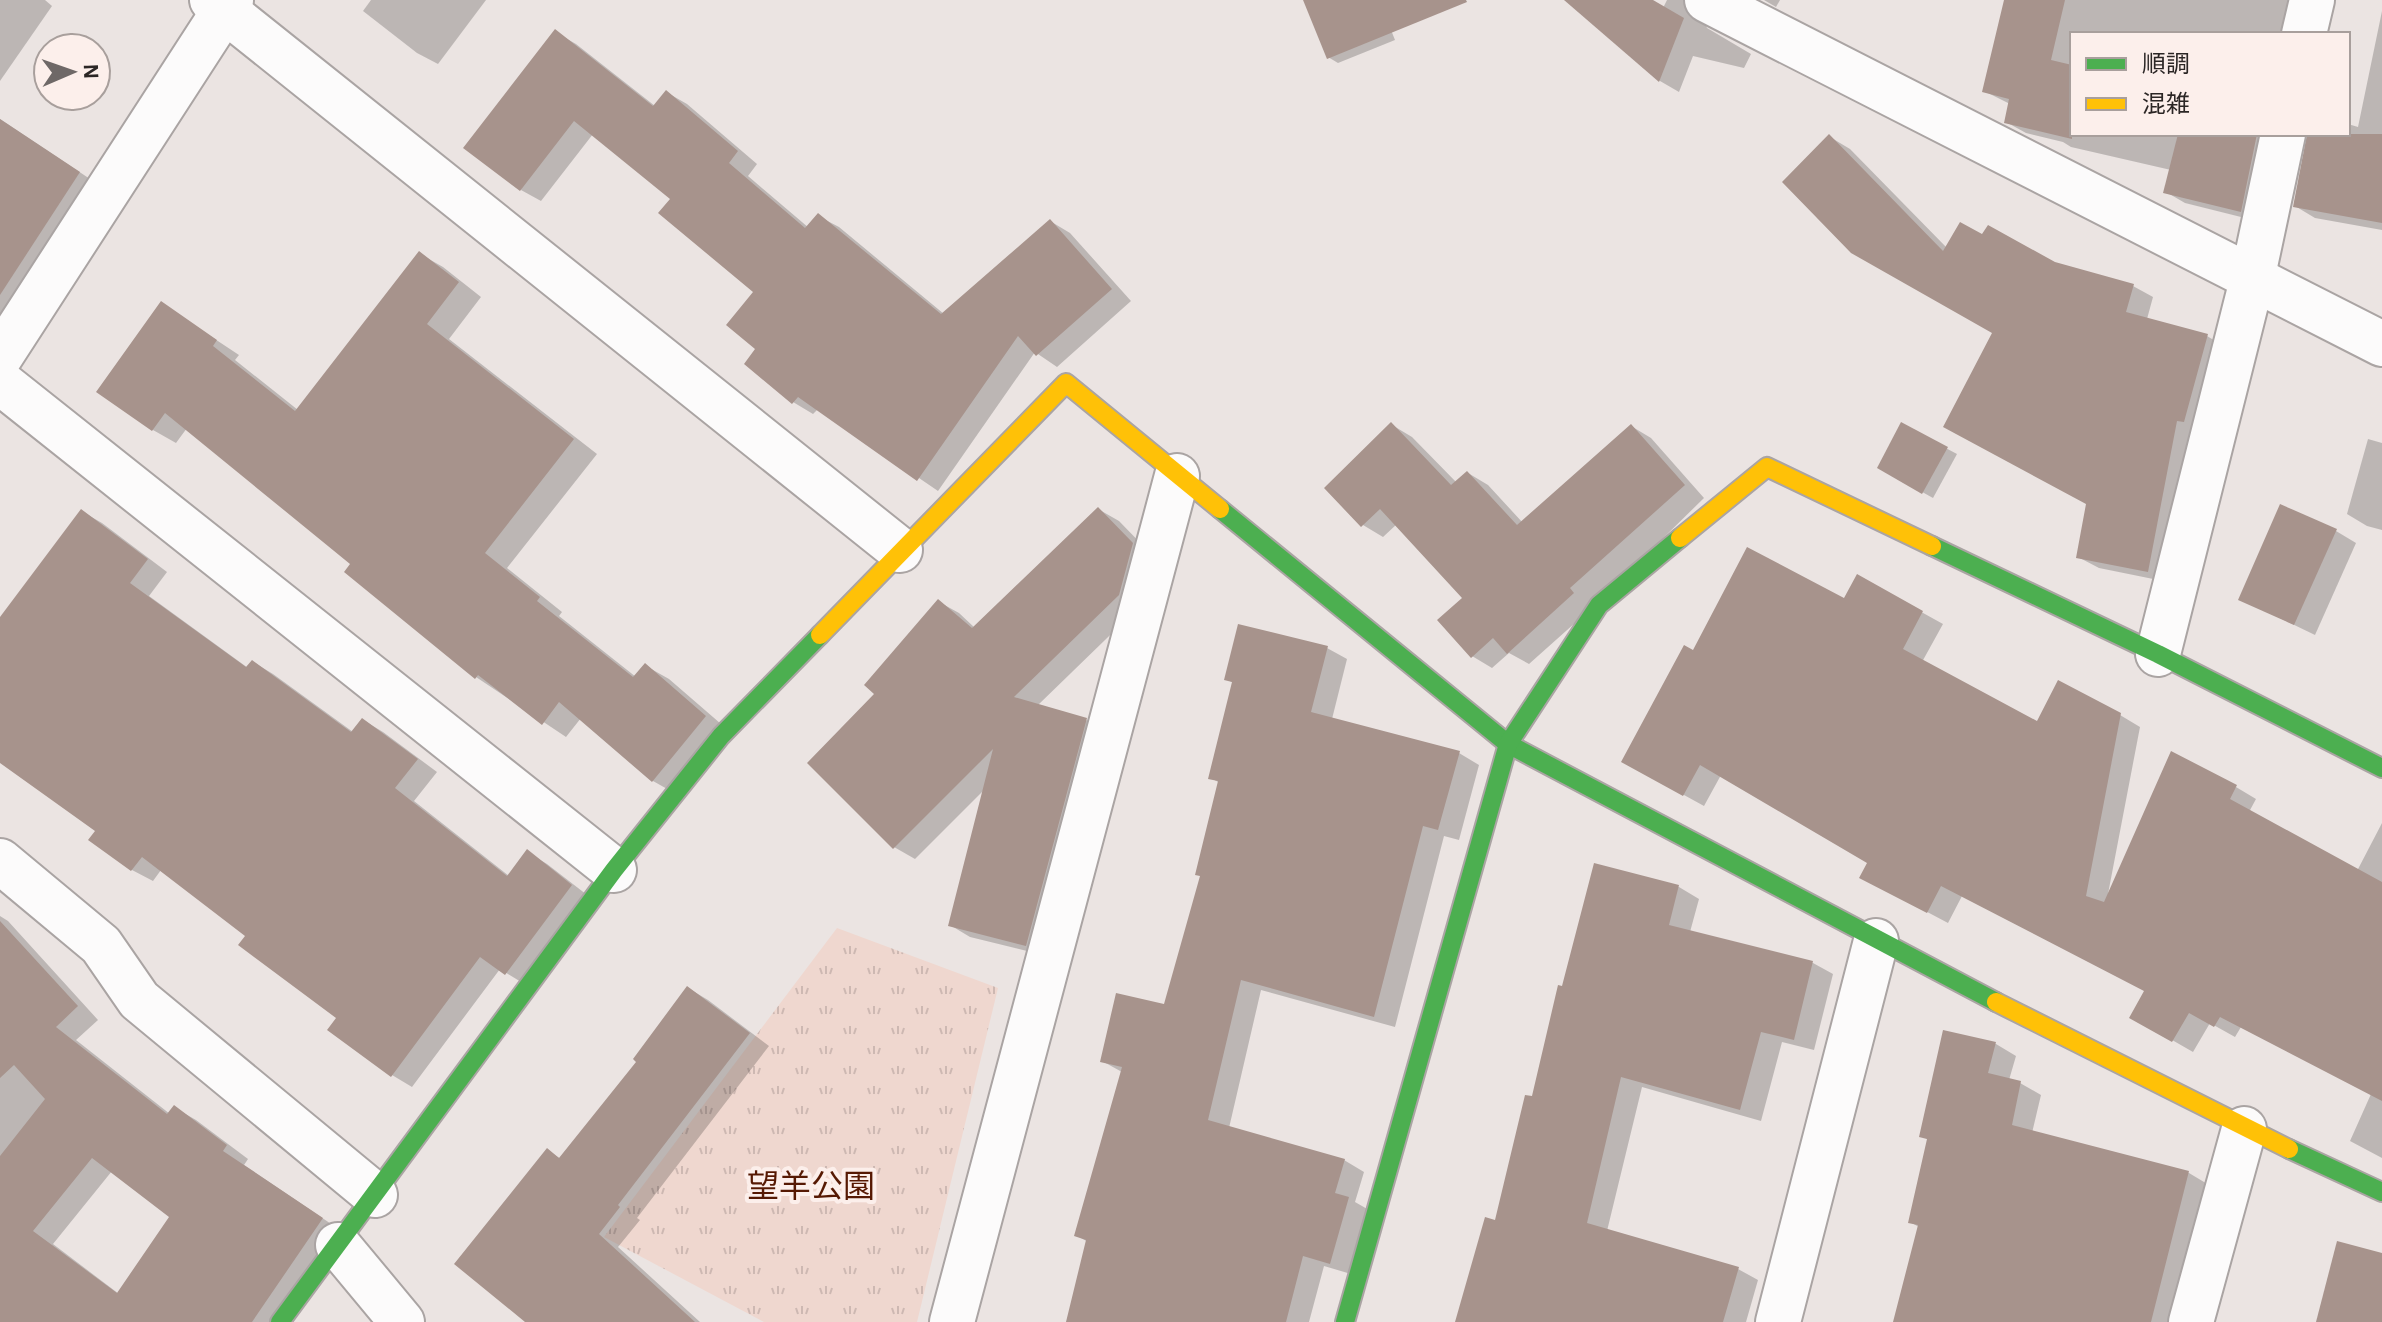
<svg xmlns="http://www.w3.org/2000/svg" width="2382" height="1322" viewBox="0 0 2382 1322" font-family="'Alegreya Sans','Noto Sans JP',sans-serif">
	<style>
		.grass { fill: url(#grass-tufts) }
		.shadow { fill: #0003; fill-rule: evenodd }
		.building { fill: #a7938c; fill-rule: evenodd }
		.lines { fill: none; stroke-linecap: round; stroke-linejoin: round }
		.street-casing { stroke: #aaa4a3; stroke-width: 48 }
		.fast-casing { stroke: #aaa4a3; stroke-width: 22 }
		.slow-casing { stroke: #aaa4a3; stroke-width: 22 }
		.street { stroke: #fcfbfb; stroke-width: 44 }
		.fast { stroke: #4caf50; stroke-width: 18 }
		.slow { stroke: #ffc107; stroke-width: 18 }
		.labels { text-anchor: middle; stroke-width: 8; stroke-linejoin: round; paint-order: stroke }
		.park-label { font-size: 32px; fill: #561903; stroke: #fcefeb }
	</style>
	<defs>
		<pattern id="grass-tufts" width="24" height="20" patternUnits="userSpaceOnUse" patternTransform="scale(2)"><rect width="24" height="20" fill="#efd7cf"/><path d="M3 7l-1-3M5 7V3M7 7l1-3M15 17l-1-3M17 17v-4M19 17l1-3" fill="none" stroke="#cdb8b2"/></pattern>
	</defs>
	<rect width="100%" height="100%" fill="#ebe4e2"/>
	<path class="grass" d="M 837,928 L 998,988 L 917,1322 L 764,1322 L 604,1237 Z"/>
	<g class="shadow">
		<path d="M 0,0 L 45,0 L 52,6 L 0,81 Z"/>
		<path d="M 371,0 L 486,0 L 438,64 L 417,53 L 363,11 Z"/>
		<path d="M 1316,0 L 1379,0 L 1395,40 L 1338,63 L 1328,57 Z"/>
		<path d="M 1639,0 L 1649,0 L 1663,8 L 1667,0 L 1705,0 L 1702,15 L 1707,28 L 1751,54 L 1744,68 L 1693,56 L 1679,92 L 1660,81 L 1608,36 Z"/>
		<path d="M 1764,0 L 1780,0 L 1776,7 Z"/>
		<path d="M 2014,0 L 2299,0 L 2294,34 L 2072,34 L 2072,134 L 2281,134 L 2261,222 L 2185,203 L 2166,192 L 2171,170 L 2071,147 L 2063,142 L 2026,133 L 2006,122 L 2010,104 L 1984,91 Z"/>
		<path d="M 2382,11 L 2382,230 L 2315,218 L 2295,206 L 2309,134 L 2348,134 L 2348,124 L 2358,127 Z"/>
		<path d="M 555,32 L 576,44 L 655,106 L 666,92 L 687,104 L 757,164 L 748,176 L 809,228 L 818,216 L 839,227 L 944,314 L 1050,221 L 1070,233 L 1131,301 L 1057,367 L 1035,352 L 938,491 L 818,409 L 813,414 L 793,402 L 758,349 L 756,292 L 673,199 L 593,134 L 541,201 L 521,190 Z"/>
		<path d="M 0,119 L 108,191 L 19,326 L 0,315 Z"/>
		<path d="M 1830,137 L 1850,149 L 1947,248 L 1983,237 L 2054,264 L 2133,286 L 2153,297 L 2147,319 L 2207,336 L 2227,348 L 2168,582 L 2099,568 L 2078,557 L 2089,504 L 1995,333 Z"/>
		<path d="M 420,254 L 443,267 L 481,297 L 449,339 L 597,454 L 507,568 L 562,612 L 559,616 L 636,677 L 646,666 L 669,679 L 728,730 L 676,794 L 653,781 L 581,718 L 566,737 L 476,677 L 353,564 L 187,428 L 176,443 L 153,430 L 162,304 L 239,355 L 235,360 L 298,410 Z"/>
		<path d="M 1392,425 L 1412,437 L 1457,483 L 1468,473 L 1488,485 L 1523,523 L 1631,426 L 1651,438 L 1704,498 L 1594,606 L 1529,664 L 1509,653 L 1492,668 L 1472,656 L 1465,598 L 1397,524 L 1383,537 L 1363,525 Z"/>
		<path d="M 1902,425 L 1957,454 L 1933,498 L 1879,468 Z"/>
		<path d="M 2368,439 L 2382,443 L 2382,530 L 2367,526 L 2347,514 Z"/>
		<path d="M 1098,509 L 1119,521 L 1153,556 L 1139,607 L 1037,706 L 1086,720 L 1106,731 L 1047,956 L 970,937 L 950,925 L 985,789 L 915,859 L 894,847 L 877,694 L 939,602 L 959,613 L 975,628 Z"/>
		<path d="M 81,511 L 102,523 L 167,572 L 149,596 L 248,668 L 253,662 L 273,674 L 353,732 L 363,720 L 383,732 L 437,772 L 414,801 L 509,876 L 527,852 L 547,864 L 591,898 L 526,985 L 500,969 L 412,1087 L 392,1075 L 339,1018 L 248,935 L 161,870 L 153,881 L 132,870 L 91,840 L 98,831 L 0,760 L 0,617 L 2,618 Z"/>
		<path d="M 2336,531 L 2356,543 L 2315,635 L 2240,599 Z"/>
		<path d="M 1858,577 L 1943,624 L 1922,662 L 2038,723 L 2120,715 L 2140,727 L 2108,894 L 2236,787 L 2256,799 L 2249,812 L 2357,871 L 2382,823 L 2382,1158 L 2350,1141 L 2371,1094 L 2241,1027 L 2235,1037 L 2210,1023 L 2193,1052 L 2132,1017 L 2146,991 L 1962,896 L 1948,923 L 1882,888 L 1869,862 L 1721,775 L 1704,806 L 1644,773 L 1693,653 L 1845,600 Z"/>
		<path d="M 1327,648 L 1347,659 L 1332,719 L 1459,753 L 1479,765 L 1459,840 L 1444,836 L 1395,1027 L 1261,990 L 1229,1128 L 1344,1160 L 1364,1172 L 1355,1202 L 1369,1210 L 1351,1274 L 1324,1266 L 1309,1322 L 1068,1322 L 1088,1242 L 1076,1235 L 1122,1072 L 1102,1061 L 1165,1006 L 1202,876 L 1220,783 L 1211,778 L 1234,683 L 1226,679 Z"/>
		<path d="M 1596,865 L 1679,887 L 1699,899 L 1690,932 L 1813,963 L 1833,974 L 1814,1050 L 1782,1042 L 1761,1121 L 1642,1087 L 1607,1231 L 1738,1269 L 1758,1280 L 1746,1322 L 1458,1322 L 1497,1223 L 1564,989 Z"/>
		<path d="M 0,916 L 8,921 L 98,1020 L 76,1040 L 170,1114 L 175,1108 L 196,1120 L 248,1159 L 244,1165 L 343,1232 L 282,1322 L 0,1322 ZM 112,1171 L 172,1216 L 119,1294 L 53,1244 Z"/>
		<path d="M 688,988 L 708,1000 L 769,1046 L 637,1218 L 640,1220 L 618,1247 L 700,1322 L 529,1322 L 548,1151 L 561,1159 L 639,1061 Z"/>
		<path d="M 1945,1033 L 1996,1044 L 2016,1056 L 2009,1080 L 2020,1083 L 2041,1095 L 2032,1133 L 2189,1173 L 2209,1185 L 2174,1322 L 1895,1322 L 1919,1227 L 1910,1222 L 1929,1140 L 1922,1136 Z"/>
	</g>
	<g class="building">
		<path d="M 1303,0 L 1466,0 L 1467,2 L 1327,59 Z"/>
		<path d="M 1564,0 L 1653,0 L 1684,18 L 1659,82 Z"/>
		<path d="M 2004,0 L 2065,0 L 2051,60 L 2072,65 L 2072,139 L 2004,123 L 2009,99 L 1982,92 Z"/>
		<path d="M 555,29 L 653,106 L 666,90 L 738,151 L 729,163 L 805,228 L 818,213 L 941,314 L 1050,219 L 1112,289 L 1036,356 L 1018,336 L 917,481 L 798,397 L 792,404 L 744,364 L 755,349 L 726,325 L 753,292 L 658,213 L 670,199 L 574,121 L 520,191 L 463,148 Z"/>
		<path d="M 0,119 L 80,172 L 0,295 Z"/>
		<path d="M 1829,134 L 1943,251 L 1960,222 L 1982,234 L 1988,225 L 2055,262 L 2134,284 L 2126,312 L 2208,334 L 2184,422 L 2177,421 L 2148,572 L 2076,558 L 2086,504 L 1943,427 L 1992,333 L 1851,253 L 1782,182 Z"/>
		<path d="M 2178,134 L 2257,134 L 2241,212 L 2163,193 Z"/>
		<path d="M 2307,134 L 2382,134 L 2382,223 L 2293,207 Z"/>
		<path d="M 419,251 L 459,282 L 427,324 L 574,439 L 485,553 L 540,597 L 537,601 L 633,677 L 645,663 L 706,716 L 652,782 L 559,702 L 542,725 L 478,675 L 475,679 L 344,572 L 350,564 L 165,413 L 152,431 L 96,392 L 161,301 L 217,340 L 213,346 L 295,411 Z"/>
		<path d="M 1391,422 L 1451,485 L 1467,471 L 1517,525 L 1631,424 L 1685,485 L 1570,588 L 1574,593 L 1507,654 L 1493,638 L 1471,658 L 1437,620 L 1462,598 L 1380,509 L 1361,527 L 1324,488 Z"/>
		<path d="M 1901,422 L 1948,447 L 1922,494 L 1877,468 Z"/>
		<path d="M 2280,504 L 2337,529 L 2294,625 L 2238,600 Z"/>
		<path d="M 1098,507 L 1133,543 L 1119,595 L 1014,697 L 1087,718 L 1026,946 L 948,926 L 993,749 L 893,849 L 807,763 L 874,694 L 864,685 L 938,599 L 972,628 Z"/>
		<path d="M 81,509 L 148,559 L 130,583 L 246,667 L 252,660 L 351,732 L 362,718 L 418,759 L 395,788 L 507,876 L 527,849 L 572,885 L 505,975 L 480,957 L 391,1077 L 327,1030 L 336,1018 L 238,945 L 245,936 L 142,857 L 131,871 L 88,840 L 95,831 L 0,763 L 0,617 Z"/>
		<path d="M 1747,547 L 1844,598 L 1857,574 L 1923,611 L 1903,649 L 2037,721 L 2058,680 L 2121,713 L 2086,896 L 2104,902 L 2171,751 L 2237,785 L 2230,799 L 2382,882 L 2382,1101 L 2220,1017 L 2214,1027 L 2189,1013 L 2172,1042 L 2129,1018 L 2144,991 L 1941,886 L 1927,913 L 1859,878 L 1867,863 L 1700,765 L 1683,796 L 1621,762 L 1684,645 L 1693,650 Z"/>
		<path d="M 1238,624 L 1328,646 L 1311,712 L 1460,751 L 1438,830 L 1423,826 L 1374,1017 L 1241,980 L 1208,1120 L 1345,1159 L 1335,1193 L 1349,1197 L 1330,1264 L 1303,1256 L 1286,1322 L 1066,1322 L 1086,1240 L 1074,1236 L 1122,1067 L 1100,1062 L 1116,993 L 1164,1004 L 1200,876 L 1195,875 L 1218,781 L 1208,779 L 1232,682 L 1224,680 Z"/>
		<path d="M 1594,863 L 1679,885 L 1669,925 L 1813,961 L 1794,1040 L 1761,1032 L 1740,1110 L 1621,1077 L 1587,1223 L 1739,1267 L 1723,1322 L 1455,1322 L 1485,1217 L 1495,1220 L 1525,1095 L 1532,1096 L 1558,985 L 1562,986 Z"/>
		<path d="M 0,921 L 78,1006 L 56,1027 L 167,1114 L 174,1105 L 227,1145 L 223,1151 L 323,1218 L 252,1322 L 0,1322 L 0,1156 L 45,1099 L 14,1065 L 0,1078 ZM 92,1158 L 169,1217 L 117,1293 L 33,1231 Z"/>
		<path d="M 687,986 L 750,1033 L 618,1205 L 620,1207 L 599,1234 L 695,1322 L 525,1322 L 454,1264 L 547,1148 L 559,1158 L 636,1062 L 633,1059 Z"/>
		<path d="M 1943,1030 L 1996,1042 L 1988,1073 L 2021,1081 L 2012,1125 L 2189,1171 L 2151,1322 L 1893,1322 L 1918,1225 L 1908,1223 L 1927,1139 L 1919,1137 Z"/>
		<path d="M 2337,1241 L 2382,1253 L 2382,1322 L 2316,1322 Z"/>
	</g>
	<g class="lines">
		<defs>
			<g id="street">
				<path d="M 212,0 L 900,550"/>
				<path d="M 1707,0 L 2382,344"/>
				<path d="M 2304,34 L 2312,0"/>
				<path d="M 0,357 L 231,0"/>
				<path d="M 0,382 L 614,870"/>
				<path d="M 2158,654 L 2252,280 L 2283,134"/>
				<path d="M 0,861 L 101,945 L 139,1000 L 375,1195"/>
				<path d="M 338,1245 L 402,1322"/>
				<path d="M 952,1322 L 1177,476"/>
				<path d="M 1778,1322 L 1876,941"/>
				<path d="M 2191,1322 L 2244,1129"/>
			</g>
			<g id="fast">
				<path d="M 1220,509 L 1508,744 L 1996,1002"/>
				<path d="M 1932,546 L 2158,654 L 2382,768"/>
				<path d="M 2289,1149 L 2382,1192"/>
				<path d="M 280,1322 L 614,870 L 721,736 L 820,635"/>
				<path d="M 1345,1322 L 1508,744 L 1599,605 L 1680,538"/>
			</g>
			<g id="slow">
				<path d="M 1680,538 L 1767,467 L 1932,546"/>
				<path d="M 820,635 L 1066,383 L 1220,509"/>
				<path d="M 1996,1002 L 2289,1149"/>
			</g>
		</defs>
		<use href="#street" class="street-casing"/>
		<use href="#fast" class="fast-casing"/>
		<use href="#slow" class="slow-casing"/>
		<use href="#street" class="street"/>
		<use href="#fast" class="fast"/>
		<use href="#slow" class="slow"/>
	</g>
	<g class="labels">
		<g class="park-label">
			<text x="811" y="1197">望羊公園</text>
		</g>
	</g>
	<rect x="2070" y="32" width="280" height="104" fill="#fcefeb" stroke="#a89f9c" stroke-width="2"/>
	<rect x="2086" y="58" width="40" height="12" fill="#4caf50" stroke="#a89f9c" stroke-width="2"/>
	<text x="2142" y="72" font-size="24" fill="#2b2625">順調</text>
	<rect x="2086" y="98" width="40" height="12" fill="#ffc107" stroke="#a89f9c" stroke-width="2"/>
	<text x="2142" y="112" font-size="24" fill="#2b2625">混雑</text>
	<g transform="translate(72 72) rotate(88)"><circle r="38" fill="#fcefeb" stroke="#a89f9c" stroke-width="2"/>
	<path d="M0-6L14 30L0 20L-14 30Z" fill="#6e6867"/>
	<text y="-12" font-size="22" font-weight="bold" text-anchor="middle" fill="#2b2625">N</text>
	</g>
</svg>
